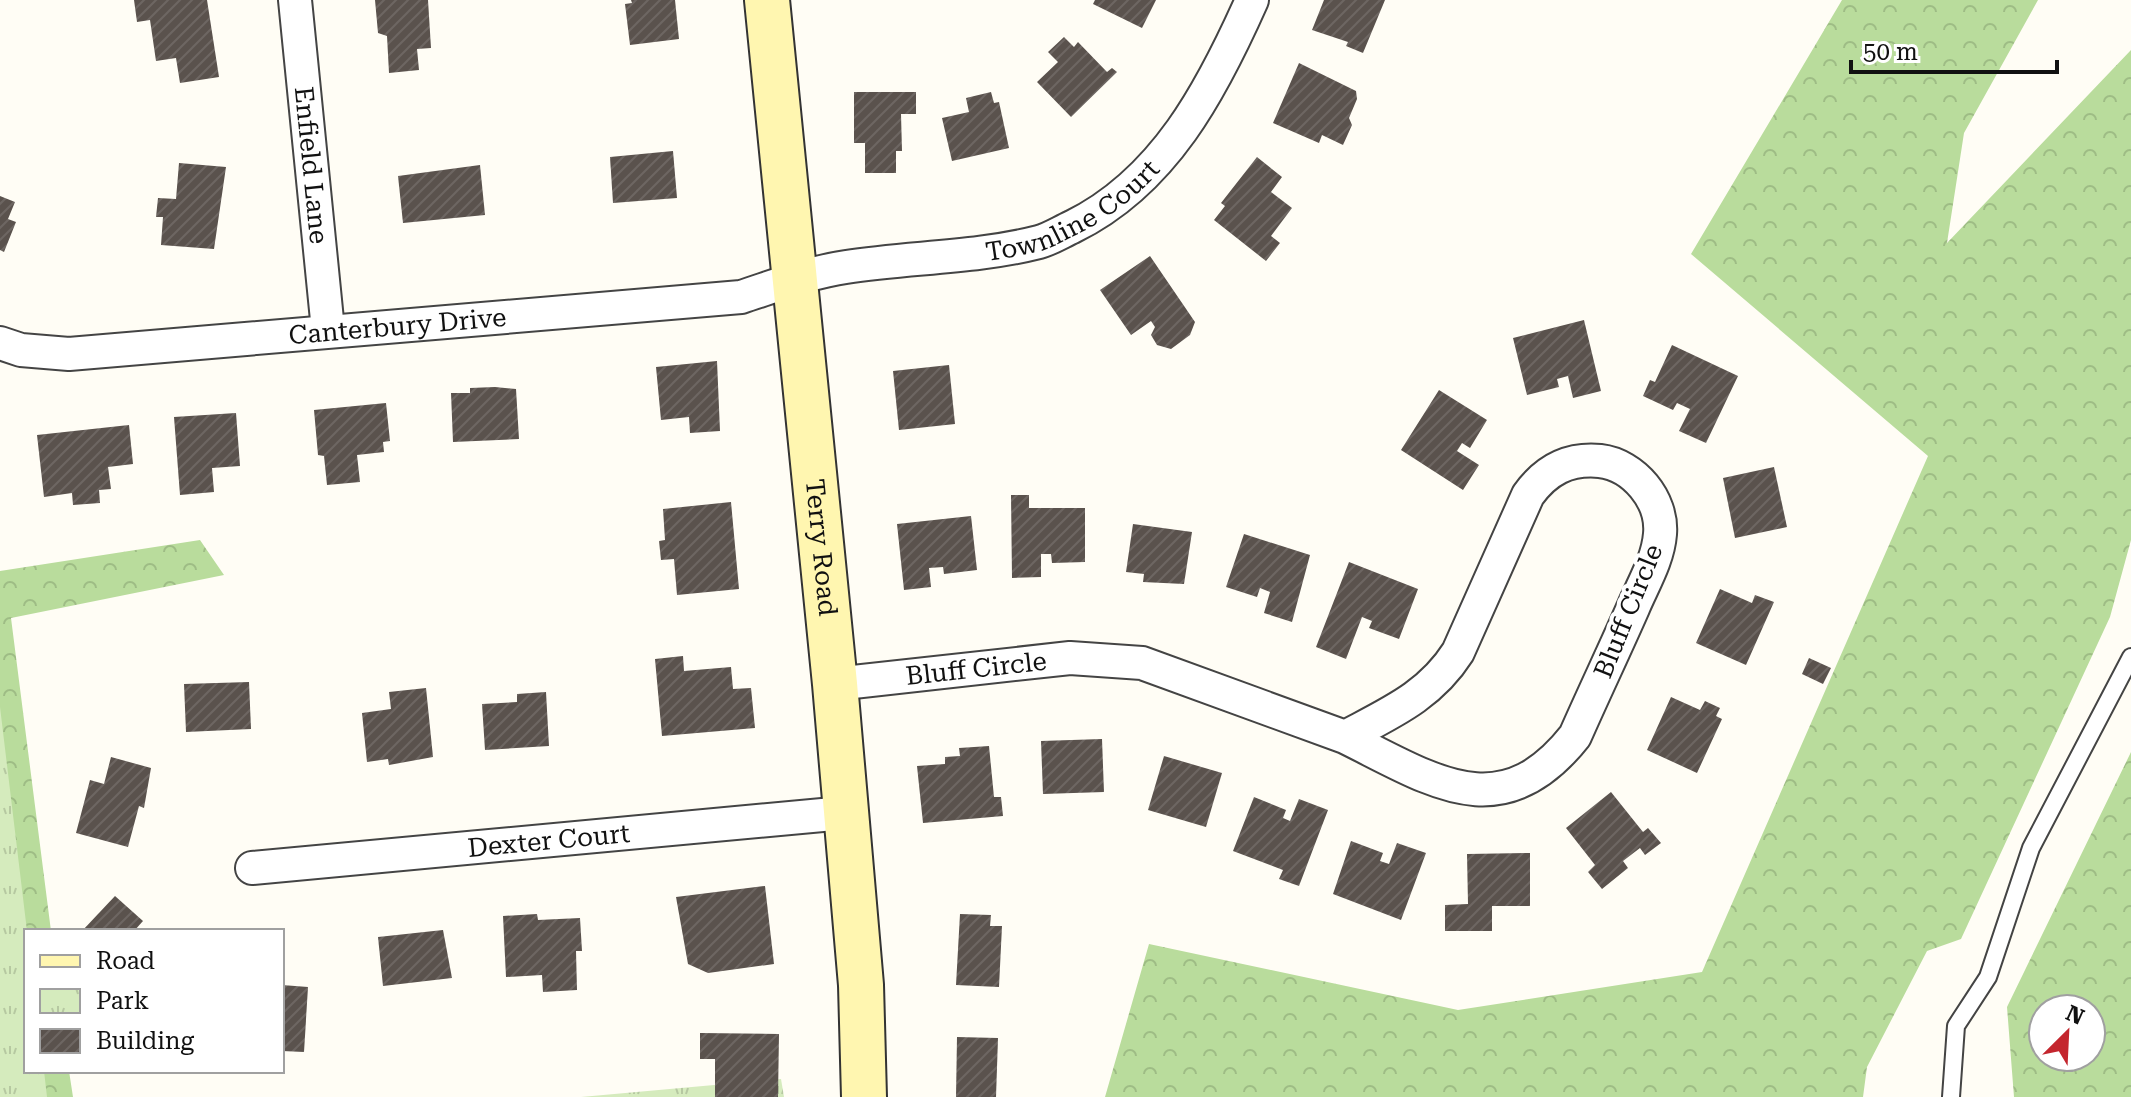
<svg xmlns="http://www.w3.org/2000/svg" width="2131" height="1097" viewBox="0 0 2131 1097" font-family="'Roboto Serif',serif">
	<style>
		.forest { fill: url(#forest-crowns); fill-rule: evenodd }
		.park { fill: url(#park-tufts) }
		.building { fill: url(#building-hatch) }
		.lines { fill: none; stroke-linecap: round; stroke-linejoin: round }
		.lane-casing { stroke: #444; stroke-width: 20 }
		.street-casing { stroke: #444; stroke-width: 36 }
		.secondary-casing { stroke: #333; stroke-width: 48 }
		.lane { stroke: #fff; stroke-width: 16 }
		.street { stroke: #fff; stroke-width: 32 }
		.secondary { stroke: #fff6b0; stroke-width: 44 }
		.labels { text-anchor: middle; stroke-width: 8; stroke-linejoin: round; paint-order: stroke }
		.street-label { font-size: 26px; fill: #111; stroke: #fff }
	</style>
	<defs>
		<pattern id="forest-crowns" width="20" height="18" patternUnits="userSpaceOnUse" patternTransform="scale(2)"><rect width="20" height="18" fill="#b9dc9c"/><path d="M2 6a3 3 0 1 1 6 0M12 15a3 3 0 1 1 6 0" fill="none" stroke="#9ebc85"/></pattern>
		<pattern id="park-tufts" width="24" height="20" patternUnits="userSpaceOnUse" patternTransform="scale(2)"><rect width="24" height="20" fill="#d5ebbd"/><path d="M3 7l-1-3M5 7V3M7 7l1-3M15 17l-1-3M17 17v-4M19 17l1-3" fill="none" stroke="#b6c8a1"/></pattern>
		<pattern id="building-hatch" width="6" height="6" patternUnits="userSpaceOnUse" patternTransform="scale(2)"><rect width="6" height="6" fill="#5a524d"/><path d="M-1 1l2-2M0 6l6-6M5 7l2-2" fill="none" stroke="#6d6662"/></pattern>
	</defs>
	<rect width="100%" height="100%" fill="#fffdf5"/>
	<g class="forest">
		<path d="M 1842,0 L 2038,0 L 1964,133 L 1947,243 L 2131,50 L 2131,540 L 2110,617 L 1961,939 L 1927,951 L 1867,1067 L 1863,1097 L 1105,1097 L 1149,944 L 1458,1010 L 1702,972 L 1928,456 L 1691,254 Z"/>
		<path d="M 200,540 L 224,575 L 11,618 L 51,931 L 26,931 L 26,1071 L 69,1071 L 73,1097 L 0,1097 L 0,571 Z"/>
		<path d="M 2131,752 L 2131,1097 L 2014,1097 L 2007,1007 ZM 2091,1009 L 2091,1057 L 2043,1057 L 2043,1009 Z"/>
	</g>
	<g class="park">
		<path d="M 0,707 L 27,931 L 26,1071 L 44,1071 L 47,1097 L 0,1097 Z"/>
		<path d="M 781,1079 L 784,1097 L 581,1097 Z"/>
	</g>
	<g class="building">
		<path d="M 134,0 L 207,0 L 219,77 L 180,83 L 176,58 L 156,61 L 150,20 L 137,22 Z"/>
		<path d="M 375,0 L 428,0 L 431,48 L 417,49 L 419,70 L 389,73 L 387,36 L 378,33 Z"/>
		<path d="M 631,0 L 675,0 L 679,39 L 630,45 L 625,4 L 632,3 Z"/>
		<path d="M 1095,0 L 1156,0 L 1142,28 L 1093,4 Z"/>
		<path d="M 1324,0 L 1385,0 L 1363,53 L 1346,46 L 1348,42 L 1312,30 Z"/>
		<path d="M 1064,37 L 1074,47 L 1078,42 L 1107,72 L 1112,68 L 1117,72 L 1071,117 L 1037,82 L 1058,62 L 1048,52 Z"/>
		<path d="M 1299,63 L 1356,91 L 1357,99 L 1349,118 L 1352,125 L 1343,145 L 1322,135 L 1319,143 L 1273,123 Z"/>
		<path d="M 854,92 L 916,92 L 916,114 L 901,114 L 902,151 L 896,151 L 896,173 L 865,173 L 865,143 L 854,143 Z"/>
		<path d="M 991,92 L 994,103 L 999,102 L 1009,148 L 952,161 L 942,118 L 969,112 L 966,98 Z"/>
		<path d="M 673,151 L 677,198 L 613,203 L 610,157 Z"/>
		<path d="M 1257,157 L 1282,177 L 1271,192 L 1292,208 L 1271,236 L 1280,243 L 1266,261 L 1214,220 L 1225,206 L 1221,203 Z"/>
		<path d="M 179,163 L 226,167 L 214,249 L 161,245 L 163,217 L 156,217 L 158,198 L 176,199 Z"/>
		<path d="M 480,165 L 485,215 L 403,223 L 398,176 Z"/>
		<path d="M 0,196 L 15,202 L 8,219 L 16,222 L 4,252 L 0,250 Z"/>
		<path d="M 1150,256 L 1195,322 L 1190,335 L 1171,349 L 1157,345 L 1151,335 L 1155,327 L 1151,321 L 1131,335 L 1100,290 Z"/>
		<path d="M 1584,320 L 1601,391 L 1573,398 L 1568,376 L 1557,379 L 1559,387 L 1527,395 L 1513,338 Z"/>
		<path d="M 1672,345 L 1738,376 L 1706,443 L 1679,431 L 1690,409 L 1677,403 L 1673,410 L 1643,396 L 1650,380 L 1655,382 Z"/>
		<path d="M 717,361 L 720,431 L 690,433 L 689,417 L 661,420 L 656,367 Z"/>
		<path d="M 949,365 L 955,424 L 899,430 L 893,371 Z"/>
		<path d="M 495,387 L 516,389 L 519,439 L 453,442 L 451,393 L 470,393 L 470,388 Z"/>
		<path d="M 1439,390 L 1487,420 L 1470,448 L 1462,443 L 1457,451 L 1479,465 L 1463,490 L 1401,450 Z"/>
		<path d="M 386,403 L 390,441 L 383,442 L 384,452 L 357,455 L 360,482 L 327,485 L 324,456 L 318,455 L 314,410 Z"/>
		<path d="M 236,413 L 240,466 L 212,468 L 214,492 L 180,495 L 174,417 Z"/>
		<path d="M 129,425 L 133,464 L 108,467 L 111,489 L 99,490 L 100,503 L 73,505 L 72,493 L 44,497 L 37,435 Z"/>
		<path d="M 1774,467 L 1787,527 L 1735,538 L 1723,478 Z"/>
		<path d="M 1011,495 L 1029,495 L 1029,508 L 1085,508 L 1085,562 L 1052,563 L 1051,554 L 1041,554 L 1041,577 L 1012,578 Z"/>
		<path d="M 731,502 L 739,589 L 677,595 L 674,559 L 661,560 L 659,541 L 665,540 L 663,509 Z"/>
		<path d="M 971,516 L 977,570 L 944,574 L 943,567 L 929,568 L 931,587 L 904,590 L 897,524 Z"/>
		<path d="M 1133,524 L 1192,532 L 1184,584 L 1143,582 L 1144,574 L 1126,572 Z"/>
		<path d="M 1244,534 L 1310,555 L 1292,622 L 1264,613 L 1270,592 L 1260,588 L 1257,597 L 1226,587 Z"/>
		<path d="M 1349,562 L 1418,589 L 1399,639 L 1369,628 L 1372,621 L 1362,617 L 1346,659 L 1316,647 Z"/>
		<path d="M 1720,589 L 1752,603 L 1755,595 L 1774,602 L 1746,665 L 1696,643 Z"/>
		<path d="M 683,656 L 684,671 L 731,667 L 733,689 L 751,688 L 755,728 L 662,736 L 655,659 Z"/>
		<path d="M 1809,658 L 1831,668 L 1823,684 L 1802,674 Z"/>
		<path d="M 249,682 L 251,729 L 186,732 L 184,684 Z"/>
		<path d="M 426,688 L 433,757 L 389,765 L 388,759 L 367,762 L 362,713 L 391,709 L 389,692 Z"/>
		<path d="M 546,692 L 549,746 L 485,750 L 482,704 L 517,702 L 517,694 Z"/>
		<path d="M 1671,697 L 1700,710 L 1705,701 L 1720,708 L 1716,716 L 1722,719 L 1697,773 L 1647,750 Z"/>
		<path d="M 1102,739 L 1104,792 L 1043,794 L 1041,741 Z"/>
		<path d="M 989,746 L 994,797 L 1001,797 L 1003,816 L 923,823 L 917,766 L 945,764 L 945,757 L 960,756 L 959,748 Z"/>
		<path d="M 1164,756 L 1222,773 L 1206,827 L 1148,810 Z"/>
		<path d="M 111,757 L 151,768 L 144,808 L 139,806 L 128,847 L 76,833 L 90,780 L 104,784 Z"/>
		<path d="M 1611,792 L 1643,832 L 1648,828 L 1661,843 L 1645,855 L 1640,848 L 1623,861 L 1628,868 L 1602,889 L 1588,872 L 1595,865 L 1566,828 Z"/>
		<path d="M 1254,797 L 1286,810 L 1283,818 L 1290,821 L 1299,799 L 1328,810 L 1299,886 L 1279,879 L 1283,870 L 1233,851 Z"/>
		<path d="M 1351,841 L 1383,853 L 1380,861 L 1389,864 L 1397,843 L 1426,853 L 1401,920 L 1333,894 Z"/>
		<path d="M 1530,853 L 1530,906 L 1492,906 L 1492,931 L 1445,931 L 1445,905 L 1468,904 L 1467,854 Z"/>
		<path d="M 765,886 L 774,964 L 708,973 L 688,964 L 676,897 Z"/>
		<path d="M 115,896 L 143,921 L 134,931 L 82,931 Z"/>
		<path d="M 537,914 L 538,920 L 580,918 L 582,951 L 576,951 L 577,990 L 543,992 L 542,975 L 506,977 L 503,916 Z"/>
		<path d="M 960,914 L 991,915 L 990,926 L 1002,926 L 999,987 L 956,985 Z"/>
		<path d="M 443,930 L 452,978 L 383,986 L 378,937 Z"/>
		<path d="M 282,985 L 308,987 L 304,1052 L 282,1051 Z"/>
		<path d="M 700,1033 L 779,1034 L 778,1097 L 715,1097 L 715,1059 L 700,1059 Z"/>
		<path d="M 957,1037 L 998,1038 L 996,1097 L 956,1097 Z"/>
	</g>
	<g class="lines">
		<defs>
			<path id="lane" d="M 1951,1097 L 1956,1026 L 1988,977 L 2031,848 L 2131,657"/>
			<g id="street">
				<path id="s1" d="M 295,0 L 328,330"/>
				<path id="s2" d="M 0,343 L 21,350 L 69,354 L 741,297 C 775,286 811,272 846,267 C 910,257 976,258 1039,242 C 1050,239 1061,232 1072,227 C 1164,182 1212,90 1252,0"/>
				<path id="s3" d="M 835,684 L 1070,658 L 1142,663 L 1345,737 C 1390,713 1430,696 1458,652 L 1528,495 C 1546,470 1568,458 1600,461 C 1634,465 1663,500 1660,534 C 1658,560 1643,584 1633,608 C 1614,651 1594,693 1575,736 C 1501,830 1432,780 1345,737"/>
				<path id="s4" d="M 252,868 L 844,813"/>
			</g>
			<g id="secondary">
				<path id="s5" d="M 767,0 L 835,684 L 861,985 L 864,1097"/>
			</g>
		</defs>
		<use href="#lane" class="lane-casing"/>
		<use href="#street" class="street-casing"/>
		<use href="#secondary" class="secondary-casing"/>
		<use href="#lane" class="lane"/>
		<use href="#street" class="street"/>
		<use href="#secondary" class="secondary"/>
	</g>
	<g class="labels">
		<g class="street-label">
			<text dy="9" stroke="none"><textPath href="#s1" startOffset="166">Enfield Lane</textPath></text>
			<text dy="9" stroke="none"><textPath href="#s2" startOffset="1092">Townline Court</textPath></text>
			<text dy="9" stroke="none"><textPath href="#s2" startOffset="400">Canterbury Drive</textPath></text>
			<text dy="9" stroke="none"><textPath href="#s5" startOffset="550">Terry Road</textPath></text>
			<text transform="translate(1628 611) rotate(-68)" y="9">Bluff Circle</text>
			<text dy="9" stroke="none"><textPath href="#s3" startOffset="142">Bluff Circle</textPath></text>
			<text dy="9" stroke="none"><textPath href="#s4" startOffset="298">Dexter Court</textPath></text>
		</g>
	</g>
	<rect x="24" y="929" width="260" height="144" fill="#ffffff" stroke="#a0a0a0" stroke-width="2"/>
	<rect x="40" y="955" width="40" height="12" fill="#fff6b0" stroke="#a0a0a0" stroke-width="2"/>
	<text x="96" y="969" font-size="24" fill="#111111">Road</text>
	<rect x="40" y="989" width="40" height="24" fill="url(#park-tufts)" stroke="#a0a0a0" stroke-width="2"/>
	<text x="96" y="1009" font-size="24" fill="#111111">Park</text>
	<rect x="40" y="1029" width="40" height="24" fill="url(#building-hatch)" stroke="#a0a0a0" stroke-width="2"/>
	<text x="96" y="1049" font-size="24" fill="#111111">Building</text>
	<g transform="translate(2067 1033) rotate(24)"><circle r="38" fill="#ffffff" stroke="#a0a0a0" stroke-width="2"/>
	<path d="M0-6L14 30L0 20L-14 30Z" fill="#c4262e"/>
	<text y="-12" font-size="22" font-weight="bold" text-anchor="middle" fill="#111111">N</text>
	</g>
	<path d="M1851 60v12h206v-12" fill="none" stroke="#111111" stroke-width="4"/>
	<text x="1863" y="60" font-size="24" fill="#111111" stroke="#ffffff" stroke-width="6" paint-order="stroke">50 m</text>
</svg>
